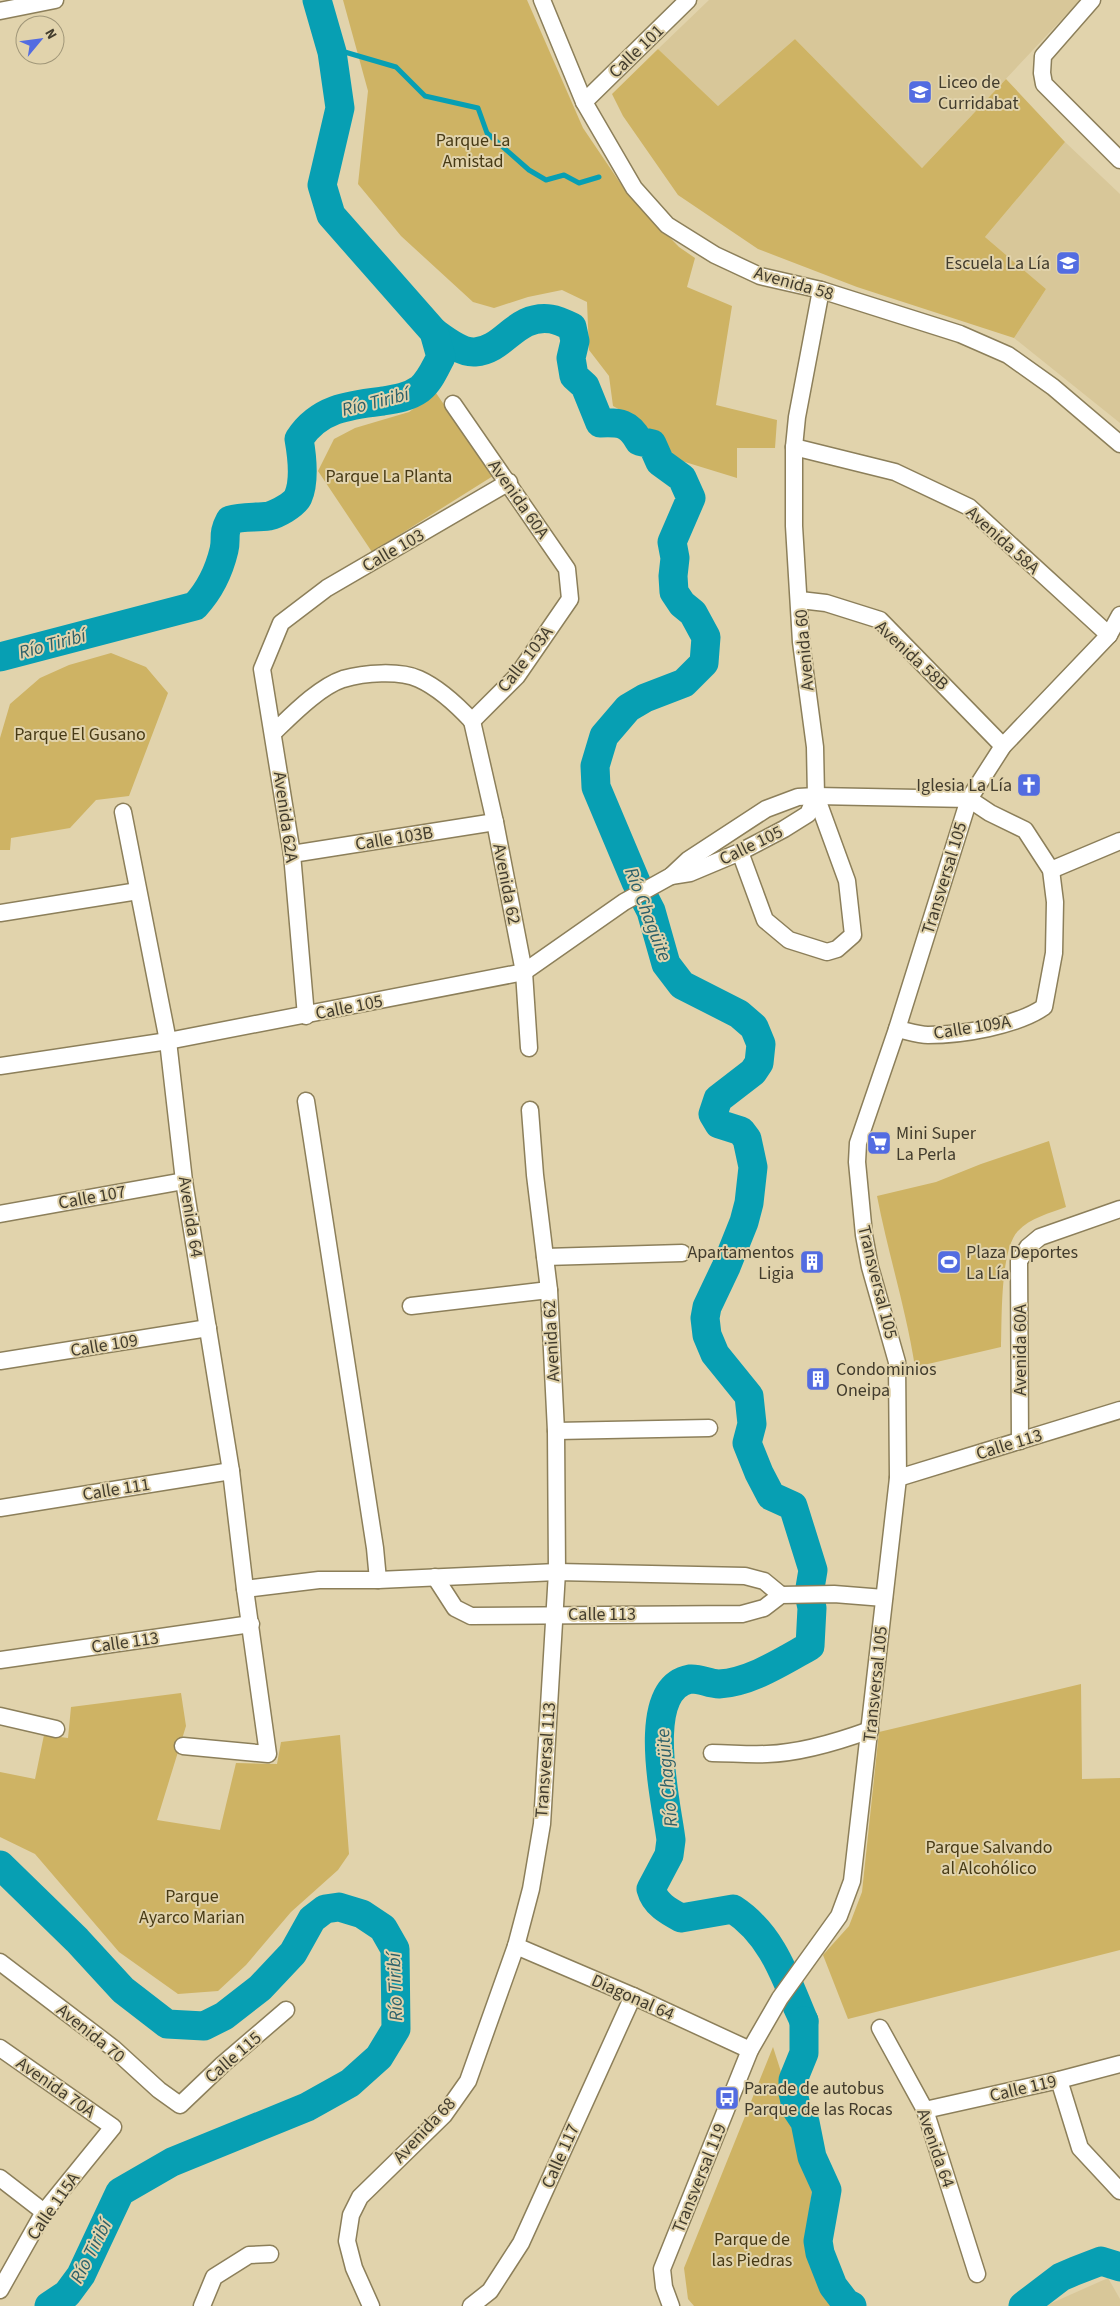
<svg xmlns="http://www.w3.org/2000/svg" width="1120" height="2306" viewBox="0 0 1120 2306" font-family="'Source Sans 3',sans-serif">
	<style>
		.built { fill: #d8c799 }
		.green { fill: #ceb364 }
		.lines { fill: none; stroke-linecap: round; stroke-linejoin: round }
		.stream { stroke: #079fb3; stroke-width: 5 }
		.river { stroke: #079fb3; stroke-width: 29 }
		.street-casing { stroke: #8c7f5a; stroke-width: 19 }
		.street { stroke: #fff; stroke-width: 16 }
		.labels { text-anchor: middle; stroke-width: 4; stroke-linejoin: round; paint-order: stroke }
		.street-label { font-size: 18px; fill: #423c2d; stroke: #e1d3ac }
		.poi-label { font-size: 18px; fill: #423c2d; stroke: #e1d3ac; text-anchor: start }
		.park-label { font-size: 18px; fill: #473a15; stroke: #e1d3ac }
		.water-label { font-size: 19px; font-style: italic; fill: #2d6069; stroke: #e1d3ac }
	</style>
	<rect width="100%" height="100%" fill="#e1d3ac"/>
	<g class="built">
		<path d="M 709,0 L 1080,0 L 922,168 L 795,39 L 718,106 L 658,49 Z"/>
		<path d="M 1065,142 L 1120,194 L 1120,423 L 1014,338 L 1046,289 L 985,237 Z"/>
		<path d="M 1108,2278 L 1120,2299 L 1120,2306 L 1045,2306 Z"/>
	</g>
	<g class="green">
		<path d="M 343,0 L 527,0 L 583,128 L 629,196 L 679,247 L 695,258 L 687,287 L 732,306 L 716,405 L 777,420 L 775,448 L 737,448 L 737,478 L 672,458 L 640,421 L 613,406 L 609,376 L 589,350 L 587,302 L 562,290 L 528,297 L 494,308 L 473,302 L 401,236 L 358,184 L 368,91 Z"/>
		<path d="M 795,39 L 922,168 L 1006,79 L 1065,142 L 985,237 L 1046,289 L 1014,338 L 857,287 L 758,249 L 678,195 L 623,116 L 612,94 L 658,49 L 718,106 Z"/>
		<path d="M 436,393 L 493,476 L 372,552 L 318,471 L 334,439 L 355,428 L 409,412 Z"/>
		<path d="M 111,653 L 146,667 L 168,693 L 129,796 L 96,800 L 70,828 L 11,838 L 10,850 L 0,850 L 0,738 L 10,704 L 40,678 L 69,665 Z"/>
		<path d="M 1049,1141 L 1066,1207 C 1050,1213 1030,1218 1018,1231 C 1000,1249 1002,1320 1001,1347 L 915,1367 C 906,1309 888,1253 877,1196 L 936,1182 L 981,1164 Z"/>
		<path d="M 1081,1684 L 1082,1779 L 1120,1778 L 1120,1950 L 848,2019 L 823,1955 L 849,1926 L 862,1892 L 879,1732 Z"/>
		<path d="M 181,1693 L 186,1726 L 157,1820 L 220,1830 L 236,1763 L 277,1764 L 281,1742 L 340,1735 L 349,1854 L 338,1870 L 291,1912 L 246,1965 L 218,1991 L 178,1994 L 119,1952 L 35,1854 L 0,1837 L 0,1772 L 35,1779 L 44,1735 L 68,1738 L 71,1707 Z"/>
		<path d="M 773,2047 L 783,2078 L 781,2107 L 792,2126 L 799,2161 L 812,2191 L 807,2227 L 809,2264 L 828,2298 L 839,2306 L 694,2306 L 688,2299 L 684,2268 Z"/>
	</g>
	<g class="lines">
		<path class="stream" d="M 331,48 L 396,67 L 425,96 L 478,108 L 487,133 L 529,170 L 546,180 L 564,175 L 579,183 L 599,177"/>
		<g class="river">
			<path d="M 434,332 C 445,340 461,353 475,352 C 505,350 515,314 551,319 C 558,320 566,324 572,327 L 575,341 L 571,358 L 574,376 L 585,386 L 600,423 C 620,422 629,423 639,441 L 652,444 L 660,462 L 682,478 L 691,498 L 672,542 L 675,558 L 673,576 L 674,592 L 682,604 L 693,613 L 706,637 L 704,663 L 684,683 L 645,698 L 628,708 L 604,736 L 595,766 L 596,787 L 636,882 L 651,911 L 666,964 L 682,985 L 739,1014 L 754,1027 L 761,1044 L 759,1063 L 753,1072 L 718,1099 L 713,1114 L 719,1124 L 741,1131 L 747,1139 L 753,1167 L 749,1203 L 744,1222 L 726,1267 L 707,1307 L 705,1318 L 707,1335 L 715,1354 L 749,1396 L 752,1424 L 747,1443 L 759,1473 L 771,1496 L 793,1506 L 813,1570 L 809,1594 L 812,1608 L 810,1646 C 783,1661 751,1682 719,1684 C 709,1684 700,1678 690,1679 C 638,1689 667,1805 671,1840 L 669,1855 L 651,1889 C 655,1904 668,1911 681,1918 L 733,1909 C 773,1935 786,1979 804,2021 L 797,2006"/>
			<path d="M 0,657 L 195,606 C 209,591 219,571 224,550 C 227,537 222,535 230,520 C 243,516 256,518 269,516 C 277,514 294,505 298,497 C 305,481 302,456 299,439 C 319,408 350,405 383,401 C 396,399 409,397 420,389 C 430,381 435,368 441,357 L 434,332 L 331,215 L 322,185 L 340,108 L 332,52 L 317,0"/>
			<path d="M 0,1865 L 77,1940 L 123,1990 L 167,2024 L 204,2026 L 224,2016 L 260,1988 L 293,1953 L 312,1919 L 325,1909 L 339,1907 L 362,1914 L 383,1928 L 395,1949 L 396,2029 L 379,2057 L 350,2083 L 307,2107 L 172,2162 L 120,2192 L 81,2275 L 67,2294 L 49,2306"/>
			<path d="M 804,2021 L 804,2053 L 793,2080 L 793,2093 L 797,2110 L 805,2122 L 812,2157 L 827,2190 L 818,2241 L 820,2253 L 833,2286 L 846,2303 L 852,2306"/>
			<path d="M 1023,2306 L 1061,2277 L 1075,2271 L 1101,2261 L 1120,2267"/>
		</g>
		<defs>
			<g id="street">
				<path d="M 542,0 L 584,102 L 634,188 L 667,225 L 715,255 L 760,276 L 821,290 L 960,334 L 1008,355 L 1053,387 L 1120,444"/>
				<path d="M 1092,0 L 1043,56 L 1042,73 L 1044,84 L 1120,160"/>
				<path d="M 0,11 L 55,0"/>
				<path d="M 584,102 L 688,0"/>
				<path d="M 453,404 L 567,569 L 570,599 L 517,676 L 472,721"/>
				<path d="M 794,447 L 895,472 L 969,507 L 1109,635"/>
				<path d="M 800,600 L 826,603 L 880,620 L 1003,746"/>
				<path d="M 472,721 L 495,822 L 524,972 L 529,1048"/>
				<path d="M 274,732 C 292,715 319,687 343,679 C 364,673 399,670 419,679 C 439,688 457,705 472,721"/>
				<path d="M 123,812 L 168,1041 L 184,1181 L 231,1471 L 245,1589 L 268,1754 L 183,1746"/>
				<path d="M 740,852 L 765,920 L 789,940 L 827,952 L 837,949 L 853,935 L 847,881 L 816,796 L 815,747 L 801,642 L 794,526 L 794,447 L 797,417 L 821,290"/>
				<path d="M 292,854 L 495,822"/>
				<path d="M 1051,870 L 1120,841"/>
				<path d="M 671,876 L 690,873 L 740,852 L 784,829 L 808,814 L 816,796"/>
				<path d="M 0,913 L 138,891"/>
				<path d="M 306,1016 L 292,854 L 262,669 L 281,623 L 327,588 L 509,482"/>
				<path d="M 0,1066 L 168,1041 L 524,972 L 624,902 L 671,876 L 688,860 L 766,809 L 798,797 L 816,796 L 969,799 L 990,813 L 1025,830 L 1051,870 L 1055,902 L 1054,953 L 1044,1007 C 1016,1026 962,1035 928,1035 C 918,1035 907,1031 897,1029"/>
				<path d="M 306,1101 L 375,1548 L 378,1580"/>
				<path d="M 0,1214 L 184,1181"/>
				<path d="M 545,1257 L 682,1253"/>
				<path d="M 411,1306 L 549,1290"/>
				<path d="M 0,1361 L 208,1328"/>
				<path d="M 556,1431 L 709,1428"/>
				<path d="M 1020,1441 L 1019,1261 L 1028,1247 L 1040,1237 L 1120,1209"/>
				<path d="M 898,1478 L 1120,1410"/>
				<path d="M 0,1508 L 231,1471"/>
				<path d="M 435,1577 L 455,1608 L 471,1616 L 742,1614 L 764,1608 L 781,1595 L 834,1594 L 884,1598"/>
				<path d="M 245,1589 L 319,1580 L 378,1580 L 557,1572 L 745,1576 L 764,1581 L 781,1595"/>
				<path d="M 0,1660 L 251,1624"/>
				<path d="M 0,1716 L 56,1729"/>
				<path d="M 712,1753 C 730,1753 748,1755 767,1754 C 801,1753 837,1742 870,1730"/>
				<path d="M 516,1946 L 633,1996 L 750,2050"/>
				<path d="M 0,1962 L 113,2048 L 159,2090 L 180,2105 L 223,2064 L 286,2010"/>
				<path d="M 880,2028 L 925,2110 L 977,2274"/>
				<path d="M 0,2048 L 113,2127 L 44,2212 L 0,2290"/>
				<path d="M 1059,2080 L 1080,2148 L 1120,2191"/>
				<path d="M 925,2110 L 1059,2080 L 1120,2064"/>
				<path d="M 0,2178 L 44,2212"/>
				<path d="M 202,2306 L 214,2277 L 249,2255 L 270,2254"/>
				<path d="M 371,2306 L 354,2268 L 347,2241 L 351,2215 L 360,2197 L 444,2115 L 468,2081 L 516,1946 L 531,1889 L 542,1824 L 557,1572 L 556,1431 L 549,1290 L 535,1175 L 530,1110"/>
				<path d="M 471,2306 L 490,2291 L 521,2243 L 633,1996"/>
				<path d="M 671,2306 L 664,2287 L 662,2269 L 750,2050 L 780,1998 L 839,1916 L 852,1881 L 898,1478 L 897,1362 L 870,1267 L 864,1235 L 857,1162 L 858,1143 L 897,1029 L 969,799 L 1003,746 L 1109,635 L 1120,615"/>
			</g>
		</defs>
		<use href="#street" class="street-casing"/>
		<use href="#street" class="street"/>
	</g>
	<defs>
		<symbol id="university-square" viewBox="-11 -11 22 22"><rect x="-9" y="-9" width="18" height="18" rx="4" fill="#536ce1" stroke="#e1d3ac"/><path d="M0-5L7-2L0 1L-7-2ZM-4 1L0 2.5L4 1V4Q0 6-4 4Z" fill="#fff"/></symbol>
		<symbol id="school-square" viewBox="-11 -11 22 22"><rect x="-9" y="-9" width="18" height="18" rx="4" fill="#536ce1" stroke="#e1d3ac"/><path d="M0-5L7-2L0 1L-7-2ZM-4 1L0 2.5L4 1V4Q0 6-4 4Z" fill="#fff"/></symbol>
		<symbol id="church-square" viewBox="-11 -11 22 22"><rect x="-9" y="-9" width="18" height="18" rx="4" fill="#536ce1" stroke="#e1d3ac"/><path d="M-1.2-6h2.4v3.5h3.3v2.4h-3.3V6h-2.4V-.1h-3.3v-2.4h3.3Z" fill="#fff"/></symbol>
		<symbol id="supermarket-square" viewBox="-11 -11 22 22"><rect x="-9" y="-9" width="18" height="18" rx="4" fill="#536ce1" stroke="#e1d3ac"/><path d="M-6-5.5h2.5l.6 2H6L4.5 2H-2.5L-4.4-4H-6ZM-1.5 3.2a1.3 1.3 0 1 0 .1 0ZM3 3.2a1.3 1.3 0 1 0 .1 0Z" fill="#fff"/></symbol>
		<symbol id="building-square" viewBox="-11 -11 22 22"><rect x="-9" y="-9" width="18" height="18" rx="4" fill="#536ce1" stroke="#e1d3ac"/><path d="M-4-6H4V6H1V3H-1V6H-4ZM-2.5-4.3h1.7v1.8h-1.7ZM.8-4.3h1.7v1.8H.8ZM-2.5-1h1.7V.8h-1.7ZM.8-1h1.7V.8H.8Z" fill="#fff"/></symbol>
		<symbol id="stadium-square" viewBox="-11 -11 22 22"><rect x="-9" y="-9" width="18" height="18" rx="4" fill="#536ce1" stroke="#e1d3ac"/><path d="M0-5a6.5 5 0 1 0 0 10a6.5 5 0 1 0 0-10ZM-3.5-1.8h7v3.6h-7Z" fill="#fff"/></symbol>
		<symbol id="bus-square" viewBox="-11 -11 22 22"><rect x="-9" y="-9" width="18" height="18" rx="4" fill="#536ce1" stroke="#e1d3ac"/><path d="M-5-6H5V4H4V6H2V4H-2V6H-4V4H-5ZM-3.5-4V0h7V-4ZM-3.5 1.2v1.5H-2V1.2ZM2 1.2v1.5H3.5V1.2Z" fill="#fff"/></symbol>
	</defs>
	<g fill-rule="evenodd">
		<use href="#university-square" x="906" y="78" width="28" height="28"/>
		<use href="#school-square" x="1054" y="249" width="28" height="28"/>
		<use href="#church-square" x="1015" y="771" width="28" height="28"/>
		<use href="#supermarket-square" x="865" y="1129" width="28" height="28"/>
		<use href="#building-square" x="798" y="1248" width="28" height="28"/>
		<use href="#stadium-square" x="935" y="1248" width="28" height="28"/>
		<use href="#building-square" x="804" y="1365" width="28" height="28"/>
		<use href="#bus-square" x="713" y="2084" width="28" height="28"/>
	</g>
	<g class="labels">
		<g class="street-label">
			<text transform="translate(636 51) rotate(-44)" y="6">Calle 101</text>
			<text transform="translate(794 283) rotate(16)" y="6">Avenida 58</text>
			<text transform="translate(519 499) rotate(55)" y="6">Avenida 60A</text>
			<text transform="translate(1003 540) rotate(42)" y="6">Avenida 58A</text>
			<text transform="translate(393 550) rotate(-30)" y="6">Calle 103</text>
			<text transform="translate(804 650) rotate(-95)" y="6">Avenida 60</text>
			<text transform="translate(912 655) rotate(43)" y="6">Avenida 58B</text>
			<text transform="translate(525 659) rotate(-52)" y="6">Calle 103A</text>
			<text transform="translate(286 817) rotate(82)" y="6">Avenida 62A</text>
			<text transform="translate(394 838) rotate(-9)" y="6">Calle 103B</text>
			<text transform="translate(751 845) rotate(-26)" y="6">Calle 105</text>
			<text transform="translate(944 878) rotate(-73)" y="6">Transversal 105</text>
			<text transform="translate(507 884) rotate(79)" y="6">Avenida 62</text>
			<text transform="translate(349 1007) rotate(-11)" y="6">Calle 105</text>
			<text transform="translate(972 1027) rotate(-9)" y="6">Calle 109A</text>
			<text transform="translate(92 1197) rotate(-10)" y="6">Calle 107</text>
			<text transform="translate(191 1217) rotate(81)" y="6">Avenida 64</text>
			<text transform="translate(878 1282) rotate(76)" y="6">Transversal 105</text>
			<text transform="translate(551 1341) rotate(-93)" y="6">Avenida 62</text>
			<text transform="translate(104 1345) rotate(-9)" y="6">Calle 109</text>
			<text transform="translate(1020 1350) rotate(-90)" y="6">Avenida 60A</text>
			<text transform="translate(1009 1444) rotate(-17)" y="6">Calle 113</text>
			<text transform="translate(116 1489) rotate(-9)" y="6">Calle 111</text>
			<text x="602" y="1620">Calle 113</text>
			<text transform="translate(125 1642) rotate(-8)" y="6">Calle 113</text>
			<text transform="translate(875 1684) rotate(-84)" y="6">Transversal 105</text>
			<text transform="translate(545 1760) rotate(-86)" y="6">Transversal 113</text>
			<text transform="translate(633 1997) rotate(24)" y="6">Diagonal 64</text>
			<text transform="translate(91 2033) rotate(39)" y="6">Avenida 70</text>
			<text transform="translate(233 2057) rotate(-41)" y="6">Calle 115</text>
			<text transform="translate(56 2087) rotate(35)" y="6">Avenida 70A</text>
			<text transform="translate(1023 2088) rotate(-13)" y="6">Calle 119</text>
			<text transform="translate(424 2130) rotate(-47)" y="6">Avenida 68</text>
			<text transform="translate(936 2148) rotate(71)" y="6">Avenida 64</text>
			<text transform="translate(560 2156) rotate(-66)" y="6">Calle 117</text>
			<text transform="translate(699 2178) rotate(-68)" y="6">Transversal 119</text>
			<text transform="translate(53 2206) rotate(-55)" y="6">Calle 115A</text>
		</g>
		<g class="poi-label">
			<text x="938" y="88">Liceo de<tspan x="938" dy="21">Curridabat</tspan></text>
			<text x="1050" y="269" text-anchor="end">Escuela La Lía</text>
			<text x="1012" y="791" text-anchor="end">Iglesia La Lía</text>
			<text x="896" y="1139">Mini Super<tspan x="896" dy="21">La Perla</tspan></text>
			<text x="794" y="1258" text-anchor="end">Apartamentos<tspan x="794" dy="21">Ligia</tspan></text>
			<text x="966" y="1258">Plaza Deportes<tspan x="966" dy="21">La Lía</tspan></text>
			<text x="836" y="1375">Condominios<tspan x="836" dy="21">Oneipa</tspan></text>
			<text x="744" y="2094">Parade de autobus<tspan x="744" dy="21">Parque de las Rocas</tspan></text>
		</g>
		<g class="park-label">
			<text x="473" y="146">Parque La<tspan x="473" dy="21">Amistad</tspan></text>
			<text x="389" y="482">Parque La Planta</text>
			<text x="80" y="740">Parque El Gusano</text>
			<text x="989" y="1853">Parque Salvando<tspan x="989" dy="21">al Alcohólico</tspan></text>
			<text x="192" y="1902">Parque<tspan x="192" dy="21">Ayarco Marian</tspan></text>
			<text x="752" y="2245">Parque de<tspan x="752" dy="21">las Piedras</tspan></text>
		</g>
		<g class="water-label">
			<text transform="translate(375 401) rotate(-14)" y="7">Río Tiribí</text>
			<text transform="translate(52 643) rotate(-15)" y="7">Río Tiribí</text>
			<text transform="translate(649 914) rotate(69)" y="7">Río Chagüite</text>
			<text transform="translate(666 1778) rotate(-95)" y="7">Río Chagüite</text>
			<text transform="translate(394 1987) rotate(-92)" y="7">Río Tiribí</text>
			<text transform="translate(90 2251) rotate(-63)" y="7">Río Tiribí</text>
		</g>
	</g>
	<g transform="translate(40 40) rotate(61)"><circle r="24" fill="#e1d3ac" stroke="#a19779"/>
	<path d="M0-4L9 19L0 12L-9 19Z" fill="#536ce1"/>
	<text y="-8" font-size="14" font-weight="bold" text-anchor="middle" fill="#423c2d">N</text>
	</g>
</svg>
